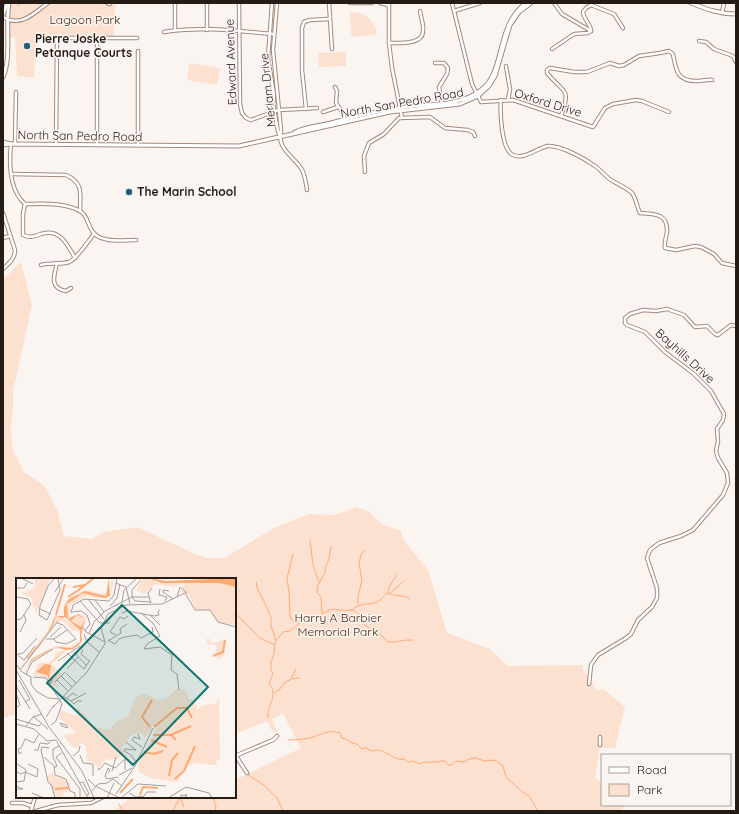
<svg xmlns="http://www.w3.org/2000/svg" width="739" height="814" viewBox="0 0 739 814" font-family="Quicksand,sans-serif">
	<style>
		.green { fill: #fde1d0 }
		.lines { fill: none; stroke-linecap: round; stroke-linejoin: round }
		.stream { stroke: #feaa73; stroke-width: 1 }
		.street-casing { stroke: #a38a7a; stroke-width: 4.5 }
		.secondary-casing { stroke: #a38a7a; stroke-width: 5 }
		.street { stroke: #fff; stroke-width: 2.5 }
		.secondary { stroke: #fff; stroke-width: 3 }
		.poi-dot { fill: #275d78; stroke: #fbf5f2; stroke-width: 1.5 }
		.labels { text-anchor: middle; stroke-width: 3; stroke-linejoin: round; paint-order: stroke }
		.park-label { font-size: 12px; fill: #4a2912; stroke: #fbf5f2 }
		.poi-label { font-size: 12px; font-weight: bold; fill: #251c16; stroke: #fbf5f2; text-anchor: start }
		.street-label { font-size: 12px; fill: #251c16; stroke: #fbf5f2 }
		.inset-river { fill: none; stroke: #feaa73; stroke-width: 2 }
		.inset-road { fill: none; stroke: #a59e9a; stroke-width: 1 }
		.view { fill: #0f766e; fill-opacity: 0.15; stroke: #0f766e; stroke-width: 2 }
		.inset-edge { fill: none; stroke: #251c16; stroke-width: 2 }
	</style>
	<rect width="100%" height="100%" fill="#fbf5f2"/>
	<g class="green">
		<path d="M 9,3 L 116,3 L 114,21 L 114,37 L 37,37 L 38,50 L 35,50 L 34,78 L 17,76 L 15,37 L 8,39 Z"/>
		<path d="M 350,12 C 365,12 374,19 377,34 L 354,37 L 351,34 Z"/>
		<path d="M 346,52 L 346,66 L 319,67 L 318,53 Z"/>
		<path d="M 189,63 L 220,68 L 217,85 L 187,80 Z"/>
		<path d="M 21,262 L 32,305 L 13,392 L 13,408 L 11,427 L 12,448 L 24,472 L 44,485 L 58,512 L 64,536 L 92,539 L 104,532 L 137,527 L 195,554 L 208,558 L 224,558 L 276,527 L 310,514 L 333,515 L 341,513 L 356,507 L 368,511 L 382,524 L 401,531 L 403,539 L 428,570 L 447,633 L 490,649 L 507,666 L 583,665 L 583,669 L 597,690 L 604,689 L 625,707 L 615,748 L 600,748 L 595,777 L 602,783 L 602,805 L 625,805 L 626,806 L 620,811 L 114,811 L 131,797 L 235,797 L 235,780 L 301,748 L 283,714 L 272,719 L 277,732 L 273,733 L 267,721 L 235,734 L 235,579 L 17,579 L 17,692 L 14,706 L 16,714 L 3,718 L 3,279 Z"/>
	</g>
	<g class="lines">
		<g class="stream">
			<path d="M 18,6 L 19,4 L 22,3"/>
			<path d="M 310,540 L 313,565 L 318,580 L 319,582"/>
			<path d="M 293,554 L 287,578 L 289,592 L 290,616 L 291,619 L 297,624"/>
			<path d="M 256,582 L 258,590 L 265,603 L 271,618 L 271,626 L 276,640"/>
			<path d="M 388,593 L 389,587 L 397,575"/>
			<path d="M 389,594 L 404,581"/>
			<path d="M 358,604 L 358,597 L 362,580 L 359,563 L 361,555 L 364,550"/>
			<path d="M 351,610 C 360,611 358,618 363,623 C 370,631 382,633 388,642 C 397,643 404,639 413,640"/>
			<path d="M 235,613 L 260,638 L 275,645"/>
			<path d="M 322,613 L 321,597 L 317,592 L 318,585 L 325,573 L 325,568 L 329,559 L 331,547"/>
			<path d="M 292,679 L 299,678"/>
			<path d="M 274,693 L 280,689 L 284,683 L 291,679 L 296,669"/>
			<path d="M 268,718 C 267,704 279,696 269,683 L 273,674 L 271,669 L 271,662 L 274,654 L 275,642 L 283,632 C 285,631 287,632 289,631 C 297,628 304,615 313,615 C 315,615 317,616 319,617 C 334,604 334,612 350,610 C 353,610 355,607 358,606 C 363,604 368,604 373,603 C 379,603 383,596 388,593 C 395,597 403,594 410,599"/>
			<path d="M 288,740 C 293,740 305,739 310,738 C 321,735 328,729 340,733 L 342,738 C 348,739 351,744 357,744 L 362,749 L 366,748 L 372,751 C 385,746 393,762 404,759 L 407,762 L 413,761 L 419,764 C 426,760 434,764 442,761 L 445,761 L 448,765 L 451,765 L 456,761 L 464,762 L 469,759 L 476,758 L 484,761 L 495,760 L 503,766 L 506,777 L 509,780 L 523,792 L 529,796 L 538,811"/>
			<path d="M 247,774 L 265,786 L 277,798 L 283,811"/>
			<path d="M 180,797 L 184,807"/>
			<path d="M 213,797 L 216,806 L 215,811"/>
			<path d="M 119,804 L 123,811"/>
			<path d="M 173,811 L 180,797"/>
		</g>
		<defs>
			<g id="street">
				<path d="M 107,3 L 110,4"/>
				<path d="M 239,3 L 240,104 L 242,113 L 246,118 L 251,120 L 279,110 L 317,108"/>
				<path d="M 272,3 L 268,58 L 274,95 L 273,104 L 278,131 L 280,136"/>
				<path d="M 277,3 L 273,50 L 281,130 C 277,149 291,154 301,168 C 305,174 306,183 307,190"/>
				<path d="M 329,3 L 332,49"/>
				<path d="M 350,3 L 372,3"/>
				<path d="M 380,3 L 388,5"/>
				<path d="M 389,3 L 389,43 L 392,68 L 402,118"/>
				<path d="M 452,3 L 472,84 L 481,102 L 513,100 L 593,127 L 605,108 L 613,104 L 636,100 L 642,101 L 669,112"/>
				<path d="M 554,3 L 562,14 L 591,31"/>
				<path d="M 454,11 L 480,3"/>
				<path d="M 722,13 L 724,3"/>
				<path d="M 3,17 C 21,28 34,13 48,3"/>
				<path d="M 175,30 L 175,3"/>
				<path d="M 207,30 L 207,3"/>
				<path d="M 591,31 C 591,25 584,20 583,12 L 586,8 L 591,5 L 614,14 L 623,28"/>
				<path d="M 164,32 C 199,26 238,31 273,34"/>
				<path d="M 42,38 L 137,38"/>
				<path d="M 699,41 L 706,42 L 714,49 L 733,56 L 736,62"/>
				<path d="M 389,43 C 399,43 423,45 423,31 C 424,25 421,18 420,11"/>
				<path d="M 552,49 L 574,34 L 588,33 L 591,31"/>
				<path d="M 435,63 L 444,63 L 448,68 L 447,74 L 439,87 L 442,105"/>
				<path d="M 506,66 L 510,89 L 508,100"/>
				<path d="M 335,87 L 337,91 L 336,103 L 343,113 L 345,120"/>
				<path d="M 501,100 C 500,111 501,150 513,155 C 524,160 537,148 548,146 C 560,145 584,158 595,166 C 601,170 605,176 611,180 C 617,184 627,188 632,193 C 636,198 637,207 640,213 C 654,214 668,213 667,232 C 666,238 664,242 665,248 L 676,250 L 695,246 L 701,247 L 714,254 L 722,263 L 736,266"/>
				<path d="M 306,109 L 302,70 L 302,28 L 304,22 L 310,20 L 330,19"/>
				<path d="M 323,112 L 338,107"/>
				<path d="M 561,116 C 572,87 563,93 547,73 L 547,70 L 550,68 L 574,72 L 587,72 L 610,63 L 619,66 L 624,65 L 639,56 L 660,53 L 669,51 L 673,54 C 676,71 677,82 699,81 C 704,81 707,79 712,80"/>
				<path d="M 11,144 C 9,163 9,190 25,204 C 43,204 63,202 80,211 C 87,215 87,222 91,229 C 98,244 122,240 136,240"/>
				<path d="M 15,144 L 16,92"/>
				<path d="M 56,145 L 57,38"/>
				<path d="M 97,145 L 97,38"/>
				<path d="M 138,145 L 138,51"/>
				<path d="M 365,172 L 364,156 L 369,143 L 384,134 L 399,118 L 430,117 L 445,128 L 468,130 L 473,132 L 475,136"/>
				<path d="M 12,174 L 66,175 C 84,183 80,194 80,211"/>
				<path d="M 25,204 L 23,214 L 23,235 C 30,238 33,237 41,234 C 60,228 67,244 75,258"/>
				<path d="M 3,213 L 15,250 C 15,259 9,263 3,269"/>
				<path d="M 3,238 L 10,236"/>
				<path d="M 57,263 C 54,276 49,288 66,291 L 71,288"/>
				<path d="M 41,265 C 50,262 60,265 69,262 C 77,259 88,241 94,234"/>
				<path d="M 589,684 L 591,665 L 598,655 L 626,638 L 631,634 L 638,620 L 652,607 L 657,598 L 657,588 L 647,558 L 650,550 L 659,543 L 681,536 L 693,530 L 723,495 L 728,483 L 727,473 L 718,458 L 716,451 L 718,441 L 717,429 L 723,420 L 724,414 L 711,391 L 694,374 L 665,352 L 645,332 L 627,325 L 625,323 L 625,318 L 630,314 L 643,310 L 656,311 L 667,309 L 684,315 L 695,327 L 707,326 L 715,334 L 718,335 L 731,325 L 736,326"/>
				<path d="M 600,745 L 600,737"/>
				<path d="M 235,756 L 273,740 L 277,736"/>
				<path d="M 236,756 L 247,773"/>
				<path d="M 12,803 L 23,803 L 32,806"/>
				<path d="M 31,811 L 35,797"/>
				<path d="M 36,811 L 58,805 L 91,803 L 103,797"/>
			</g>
			<g id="secondary">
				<path d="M 691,3 C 706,9 719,14 736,14"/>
				<path d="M 3,15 L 7,3"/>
				<path d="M 3,77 C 12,56 5,27 9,3"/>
				<path d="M 295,132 C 306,127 319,126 331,123 C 353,117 376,111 399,108 C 426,103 458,108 481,90 C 506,72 495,26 526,3"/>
				<path d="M 3,142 L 11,144"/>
				<path d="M 3,145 L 11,144 L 239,146 L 390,112 L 460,104 L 478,96 L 489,86 L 495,76 L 510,25 L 519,12 L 531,3"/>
			</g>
		</defs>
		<use href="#street" class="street-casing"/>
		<use href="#secondary" class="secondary-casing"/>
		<use href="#street" class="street"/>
		<use href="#secondary" class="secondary"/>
	</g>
	<g class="poi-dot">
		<circle cx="27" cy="46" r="4"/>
		<circle cx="129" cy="192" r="4"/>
	</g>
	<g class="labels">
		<g class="park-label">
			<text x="85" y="24">Lagoon Park</text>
			<text x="338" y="622">Harry A Barbier<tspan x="338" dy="14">Memorial Park</tspan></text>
		</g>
		<g class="poi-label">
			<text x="35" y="43">Pierre Joske<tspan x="35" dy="14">Petanque Courts</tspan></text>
			<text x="137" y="196">The Marin School</text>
		</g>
		<g class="street-label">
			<text transform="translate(231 62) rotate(-92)" y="4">Edward Avenue</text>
			<text transform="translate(268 90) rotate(-96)" y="4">Meriam Drive</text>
			<text transform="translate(402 103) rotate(-10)" y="4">North San Pedro Road</text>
			<text transform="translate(548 103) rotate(17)" y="4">Oxford Drive</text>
			<text transform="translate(80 136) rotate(1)" y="4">North San Pedro Road</text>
			<text transform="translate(685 356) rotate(42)" y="4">Bayhills Drive</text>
		</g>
	</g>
	<g transform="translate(16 578)">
		<rect width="220" height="220" fill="#fbf5f2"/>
		<path d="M 16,0 L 35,1 L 20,36 L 15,20 L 6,15 L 0,17 L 18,10 L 19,2 ZM 93,0 L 93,13 L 90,18 L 76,14 L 63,15 L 49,27 L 46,39 L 57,47 L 50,37 L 52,25 L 67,15 L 92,19 L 95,15 L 95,0 L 98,0 L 95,16 L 91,21 L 70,18 L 54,27 L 53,39 L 65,36 L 70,39 L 70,45 L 65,51 L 59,48 L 65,53 L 63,58 L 65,62 L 64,64 L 56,70 L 49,71 L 57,71 L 60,67 L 64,66 L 66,62 L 64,58 L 67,51 L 65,57 L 66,62 L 65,67 L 63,66 L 57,71 L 50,73 L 35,85 L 46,96 L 39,104 L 43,109 L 36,108 L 28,99 L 17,97 L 22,85 L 33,85 L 39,80 L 39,75 L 50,71 L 37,71 L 16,83 L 8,95 L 16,80 L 39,68 L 55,69 L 64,63 L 63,54 L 56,52 L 47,43 L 41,43 L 25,65 L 3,89 L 35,48 L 34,53 L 39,39 L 44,39 L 39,39 L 35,47 L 39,37 L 46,38 L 47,29 L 51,22 L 61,16 L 64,14 L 68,13 L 74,13 L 90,16 ZM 122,0 L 182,0 L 139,2 L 138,4 L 203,5 L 220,9 L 219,47 L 202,44 L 194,32 L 180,32 L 172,16 L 166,15 L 168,5 L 157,9 L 139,6 L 129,16 L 120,13 L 125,4 ZM 193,60 L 194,64 L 199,65 L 208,61 L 209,77 L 203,81 L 199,79 L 200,67 L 192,66 L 190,61 ZM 160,111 L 169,111 L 173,121 L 179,121 L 181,132 L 186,127 L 199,126 L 203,120 L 204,180 L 200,184 L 203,188 L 184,185 L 171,187 L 161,204 L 134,200 L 122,193 L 123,182 L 136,161 L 140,149 L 135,147 L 136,150 L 129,160 L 126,155 L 116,156 L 106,170 L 108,176 L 105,180 L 89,182 L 82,190 L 76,183 L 71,183 L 70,169 L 67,166 L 63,165 L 62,170 L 56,169 L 47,157 L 60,155 L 43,140 L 45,132 L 60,138 L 61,129 L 79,149 L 94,152 L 100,144 L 112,138 L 120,119 L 128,116 L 143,122 L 153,119 ZM 36,194 L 38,198 L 51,202 L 54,207 L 54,213 L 47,215 L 48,220 L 39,220 L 31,199 Z" fill="#fde1d0"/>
		<path d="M 93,0 L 94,18 L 88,20 L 67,15 L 51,26 L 52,41 L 62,36 L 69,41 L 65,57 L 66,62 L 64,66 L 57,71 L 51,72 L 39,82 L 36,84 L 35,85 L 34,85 L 51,72 L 40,69 L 30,74 L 15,83 L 8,95 L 15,82 L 30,73 L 41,69 L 56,70 L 64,64 L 64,52 L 49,39 L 46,40 L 40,38 L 37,47 L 29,60 L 12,81 L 11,80 L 30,58 L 39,39 L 40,38 L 48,38 L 48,29 L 53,21 L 69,13 L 90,18 ZM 61,37 L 69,41 L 65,49 L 55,43 ZM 131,0 L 150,3 L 220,0 L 220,9 L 203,5 L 146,5 ZM 29,86 L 35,87 L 33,101 L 31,97 L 20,94 Z" fill="#feaa73" fill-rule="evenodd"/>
		<path class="inset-river" d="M 57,9 L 69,7M 64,11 L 78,0M 52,19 L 64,11M 40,37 L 49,6M 197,78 L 207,74 L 209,62M 134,149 L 126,139 L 136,122M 138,149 L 161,130 L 171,130 L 176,140M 137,157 L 155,157 L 160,162M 155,157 L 175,148M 135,162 L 151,169M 128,174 L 138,176 L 147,173M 153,198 L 156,182 L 162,175M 159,201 L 168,193 L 179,168M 39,211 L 52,210M 104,215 L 117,201M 124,217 L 127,209 L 142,210"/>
		<path class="inset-road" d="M 5,0 L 17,6M 39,0 L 32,8 L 24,28 L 23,37 L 31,42 L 44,12 L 42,0M 124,3 L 116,12 L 116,19 L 119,23 L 135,24M 100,5 L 110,9 L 114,26M 0,10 L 8,10 L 11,5M 144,11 L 143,17 L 151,19 L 149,23M 153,13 L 147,12 L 147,14 L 157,21M 39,14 L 48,0M 161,19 L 164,9 L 171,15M 72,21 L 88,41M 79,22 L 88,34M 64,23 L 84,45 L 94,45M 106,24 L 108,12 L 121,0M 135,25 L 132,15 L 136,10M 94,28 L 101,20 L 104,6M 24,31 L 35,36M 56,34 L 65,33 L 71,37 L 74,46 L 69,53M 55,35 L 57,27 L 68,21 L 93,23 L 98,17 L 101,0M 106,35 L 111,33 L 138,38 L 143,37 L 142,34 L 144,32M 125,35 L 137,45 L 144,58 L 131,66 L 128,71 L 144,69 L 156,77 L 155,92 L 161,96 L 163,112M 134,37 L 144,47M 0,42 L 5,41 L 15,26 L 12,21 L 1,19M 66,48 L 70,54 L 89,64M 4,54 L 10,42 L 8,37M 73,55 L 78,44 L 89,33 L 116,19 L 133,19M 68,56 L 71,64 L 83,74M 100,57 L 94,54 L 104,39 L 108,41 L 112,38M 34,59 L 45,49M 30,61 L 38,61 L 51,52M 38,61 L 40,64 L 50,66 L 60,61 L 47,47 L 41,45M 92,62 L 99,66 L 103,61 L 109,59 L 121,57 L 125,60 L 137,54 L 136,49M 92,63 L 105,55 L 104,51 L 111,46M 89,64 L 85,50 L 92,36 L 110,27 L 146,26 L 169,15 L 179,32 L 194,32 L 202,44 L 220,49M 67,72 L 65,76 L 73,83M 58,74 L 70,87M 51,75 L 68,91 L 74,82M 0,77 L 7,75 L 21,60M 3,78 L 8,82 L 19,68M 42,83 L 64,68M 0,86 L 6,94 L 15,99M 51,91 L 62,79M 0,92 L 33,149 L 66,193 L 78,220M 4,92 L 42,43M 50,95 L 60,105M 10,96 L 16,84 L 37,71M 45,98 L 56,109M 15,99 L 15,106 L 20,113 L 32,120 L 43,121M 17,99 L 30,100 L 46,126 L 40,143 L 35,147M 3,102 L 14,121 L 9,124M 41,102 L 52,113M 39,104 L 49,94M 30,106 L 35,105 L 37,98 L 43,93M 0,108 L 14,131M 0,115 L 4,127 L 0,130M 47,118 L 55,123 L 70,115M 50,121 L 57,115 L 61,118M 55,123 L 58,126 L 61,123 L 66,123M 37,129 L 71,94 L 90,64M 18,139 L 32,151M 30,139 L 38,127M 0,141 L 23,148 L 25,146M 44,145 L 50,147 L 52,150 L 46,148 ZM 0,146 L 18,151 L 31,163 L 40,162 L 72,220M 10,148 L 17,139 L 26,136M 122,156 L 124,161 L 118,159 L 116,162 L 126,169M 110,164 L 120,172 L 109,171 L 108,173 L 115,177 L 120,184M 33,170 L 26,169 L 25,172 L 32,204 L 36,208 L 39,220M 18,172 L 22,172 L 24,165 L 32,166 L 34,164M 6,174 L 3,176 L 2,171 L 5,170 L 9,161 L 18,165 L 23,156M 46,175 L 40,179 L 64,211 L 64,220M 64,177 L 67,185 L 77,186 L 77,198M 57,178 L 63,173 L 64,168M 28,179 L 38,188 L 39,197 L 50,201 L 54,213 L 59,215 L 59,220M 0,185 L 10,192 L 8,203 L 0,204M 38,190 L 41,188 L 37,179 L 37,171 L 43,168M 82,190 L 83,192 L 89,185 L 99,190 L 109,181 L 109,192M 96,193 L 100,179M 1,194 L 5,196 L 9,194 L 21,199 L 22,191 L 12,186M 92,195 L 94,193 L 92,190 L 89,198 L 91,201 L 102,199M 103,197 L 116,190M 72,201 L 79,208 L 104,220M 64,205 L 67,204 L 73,216 L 71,217M 0,208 L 7,211 L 0,211M 76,213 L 82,206 L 91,205 L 97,201 L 106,208M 16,215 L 28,220M 113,215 L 120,219 L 128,218 L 131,214 L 140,214M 100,216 L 119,188 L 137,150M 91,220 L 98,205M 105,220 L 122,206 L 150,208M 152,220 L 170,209 L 193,215 L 196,220M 165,220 L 165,217 L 169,218 L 170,216 L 171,220"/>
		<path class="view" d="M 106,27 L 192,109 L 117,187 L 31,105 Z"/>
		<rect width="220" height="220" class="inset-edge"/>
	</g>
	<rect width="739" height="814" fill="none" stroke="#251c16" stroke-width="8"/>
	<rect x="601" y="754" width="130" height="52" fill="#fbf5f2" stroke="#a59e9a"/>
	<rect x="609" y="767" width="20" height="6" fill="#ffffff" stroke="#a59e9a"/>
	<text x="637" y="774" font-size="12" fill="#251c16">Road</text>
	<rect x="609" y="784" width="20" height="12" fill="#fde1d0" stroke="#a59e9a"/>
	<text x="637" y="794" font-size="12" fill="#251c16">Park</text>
</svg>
